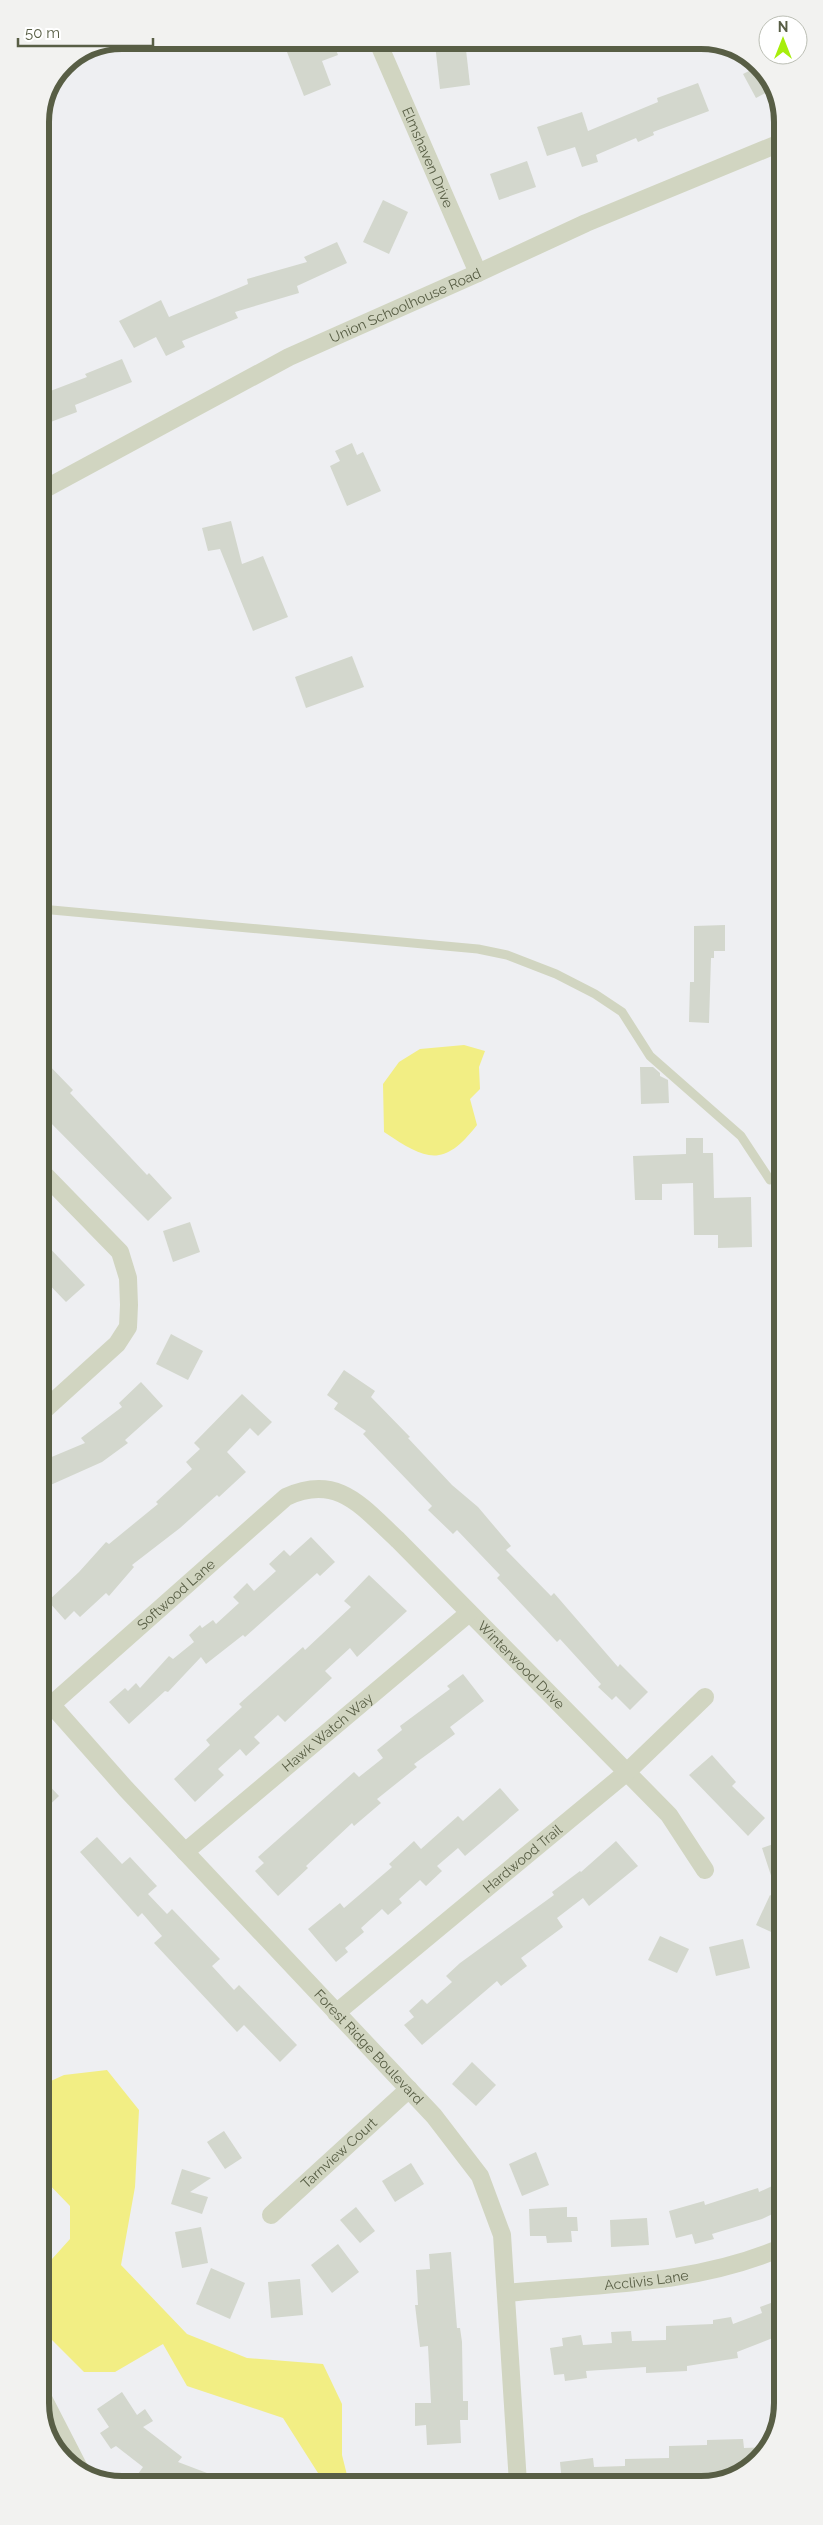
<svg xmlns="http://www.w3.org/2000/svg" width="823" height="2525" viewBox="0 0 823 2525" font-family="Raleway,sans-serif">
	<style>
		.water { fill: #f2ee84 }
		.building { fill: #d3d7cd }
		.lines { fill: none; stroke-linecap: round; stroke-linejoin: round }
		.service { stroke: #d1d5c1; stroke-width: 9 }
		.minor { stroke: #d1d5c1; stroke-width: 18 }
		.labels { text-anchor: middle; stroke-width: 5; stroke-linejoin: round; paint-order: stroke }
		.street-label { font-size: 14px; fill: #585e45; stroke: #fff }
		.rim { fill: none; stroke: #585e45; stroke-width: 6 }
	</style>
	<rect width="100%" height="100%" fill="#eeeff2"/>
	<g class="water">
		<path d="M 464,1045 L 485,1051 L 479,1067 L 480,1089 L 470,1099 L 477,1125 C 443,1169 426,1160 384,1132 L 383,1084 L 399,1062 L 420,1049 Z"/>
		<path d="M 107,2070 L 139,2110 L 135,2187 L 121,2265 L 187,2334 L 247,2358 L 323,2364 L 342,2404 L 342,2455 L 348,2479 L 318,2473 L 283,2418 L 187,2386 L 163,2344 L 115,2372 L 84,2372 L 44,2332 L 43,2269 L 70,2239 L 70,2206 L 42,2177 L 42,2085 L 64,2075 Z"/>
	</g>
	<g class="building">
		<path d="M 319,40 L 332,40 L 338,55 L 322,61 L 331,85 L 304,96 L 287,52 Z"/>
		<path d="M 465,41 L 470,85 L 440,89 L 435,44 Z"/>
		<path d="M 759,66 L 773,89 L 756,98 L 743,74 Z"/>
		<path d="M 698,83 L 709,111 L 653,132 L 654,135 L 638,142 L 636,138 L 596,155 L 598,162 L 582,167 L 575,147 L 547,156 L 537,127 L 582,112 L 588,131 L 658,102 L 657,98 Z"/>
		<path d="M 527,161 L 536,187 L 499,200 L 490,174 Z"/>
		<path d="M 383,200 L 408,212 L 389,254 L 363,242 Z"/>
		<path d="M 337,242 L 347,263 L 297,286 L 299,293 L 235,312 L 238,318 L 182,341 L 185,347 L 166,356 L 156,337 L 134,348 L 119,321 L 161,300 L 169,317 L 248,284 L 247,279 L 307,262 L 304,257 Z"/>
		<path d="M 122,359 L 132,382 L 75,405 L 77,412 L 40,426 L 40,395 L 87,377 L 85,374 Z"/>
		<path d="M 352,443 L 357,455 L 363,452 L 381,491 L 347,506 L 330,466 L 340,461 L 335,451 Z"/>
		<path d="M 231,521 L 242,564 L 263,556 L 288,617 L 253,631 L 220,549 L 208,551 L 202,528 Z"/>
		<path d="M 352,656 L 364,687 L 306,708 L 295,677 Z"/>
		<path d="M 725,925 L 725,951 L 714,951 L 714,958 L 711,958 L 709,1023 L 689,1022 L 690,982 L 694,982 L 694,926 Z"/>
		<path d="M 41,1057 L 73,1090 L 70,1093 L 147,1175 L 149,1173 L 172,1198 L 148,1221 L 41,1113 Z"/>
		<path d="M 640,1067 L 653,1067 L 660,1073 L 660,1076 L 668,1080 L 669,1103 L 641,1104 Z"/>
		<path d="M 686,1138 L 703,1138 L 703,1153 L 713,1153 L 714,1198 L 751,1197 L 752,1247 L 718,1248 L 718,1235 L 694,1235 L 693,1183 L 662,1184 L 662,1200 L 635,1200 L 633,1156 L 686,1154 Z"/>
		<path d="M 190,1222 L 200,1252 L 173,1262 L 163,1231 Z"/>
		<path d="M 41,1239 L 85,1285 L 66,1302 L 41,1276 Z"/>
		<path d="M 171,1334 L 203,1351 L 188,1380 L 156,1364 Z"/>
		<path d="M 344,1370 L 375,1391 L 371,1397 L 410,1437 L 408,1438 L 452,1485 L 478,1507 L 511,1546 L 506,1550 L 551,1596 L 554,1593 L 618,1667 L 620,1664 L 648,1692 L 630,1710 L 616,1696 L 612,1700 L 598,1687 L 601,1684 L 560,1639 L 557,1642 L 497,1578 L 500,1575 L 457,1530 L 453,1534 L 428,1510 L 432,1506 L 363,1434 L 366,1431 L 334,1409 L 338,1403 L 327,1395 Z"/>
		<path d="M 141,1382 L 163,1406 L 125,1440 L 128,1443 L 102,1462 L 46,1487 L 42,1477 L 42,1461 L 85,1443 L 81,1438 L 122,1407 L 119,1403 Z"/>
		<path d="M 242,1394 L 272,1422 L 258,1436 L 250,1428 L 227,1452 L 246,1472 L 219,1497 L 217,1495 L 180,1528 L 132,1565 L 134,1567 L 109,1596 L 106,1593 L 80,1617 L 74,1611 L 65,1620 L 48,1601 L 79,1572 L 106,1542 L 109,1544 L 158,1504 L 156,1502 L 192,1469 L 186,1462 L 200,1449 L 194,1443 Z"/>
		<path d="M 311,1537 L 335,1562 L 320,1576 L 317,1573 L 245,1637 L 243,1635 L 206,1664 L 201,1657 L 168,1692 L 165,1691 L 129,1724 L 109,1702 L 125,1688 L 128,1691 L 136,1683 L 140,1688 L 169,1656 L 173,1659 L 194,1642 L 189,1635 L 200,1625 L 202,1628 L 213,1620 L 216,1624 L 239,1603 L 233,1597 L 247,1583 L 254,1591 L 276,1571 L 269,1564 L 284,1550 L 290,1556 Z"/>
		<path d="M 369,1575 L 407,1611 L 357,1657 L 350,1648 L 325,1671 L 332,1678 L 285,1722 L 278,1715 L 254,1737 L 260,1743 L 246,1756 L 240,1749 L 218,1769 L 224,1775 L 195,1802 L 174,1779 L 210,1745 L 206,1740 L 242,1707 L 239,1704 L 303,1647 L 305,1650 L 351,1607 L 344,1601 Z"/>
		<path d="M 463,1674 L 484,1701 L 450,1727 L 455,1734 L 414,1764 L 417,1767 L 377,1799 L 381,1803 L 354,1826 L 352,1823 L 306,1866 L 308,1868 L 278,1896 L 255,1871 L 264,1863 L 258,1857 L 354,1772 L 359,1777 L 383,1758 L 377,1750 L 402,1730 L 400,1726 L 450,1689 L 447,1686 Z"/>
		<path d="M 712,1755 L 736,1782 L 732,1786 L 765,1818 L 748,1836 L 689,1775 Z"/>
		<path d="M 42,1778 L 59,1796 L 42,1812 Z"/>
		<path d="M 500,1788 L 519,1810 L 465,1856 L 458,1848 L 437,1866 L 442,1871 L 426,1886 L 420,1880 L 399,1899 L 402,1903 L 388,1915 L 382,1909 L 361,1928 L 364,1932 L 345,1948 L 348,1952 L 336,1962 L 308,1929 L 340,1903 L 344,1908 L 392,1867 L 389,1864 L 414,1841 L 421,1849 L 458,1816 L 463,1821 Z"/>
		<path d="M 97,1837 L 122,1864 L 130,1857 L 157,1886 L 148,1894 L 167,1914 L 172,1909 L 220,1959 L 212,1966 L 234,1990 L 239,1985 L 297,2045 L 280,2062 L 244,2025 L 237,2032 L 154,1943 L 162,1936 L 142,1913 L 138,1917 L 80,1852 Z"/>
		<path d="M 616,1841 L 638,1866 L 589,1906 L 583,1898 L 557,1918 L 563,1927 L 521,1958 L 527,1966 L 501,1986 L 497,1981 L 422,2045 L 404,2025 L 414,2017 L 409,2011 L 422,1999 L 427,2004 L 452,1982 L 446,1976 L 460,1963 L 554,1895 L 552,1892 L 580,1871 L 581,1872 Z"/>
		<path d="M 782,1841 L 782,1937 L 756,1925 L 770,1895 L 779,1900 L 762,1848 Z"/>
		<path d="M 660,1936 L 689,1949 L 677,1973 L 648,1960 Z"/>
		<path d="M 743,1939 L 750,1968 L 716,1976 L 709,1947 Z"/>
		<path d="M 472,2062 L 496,2085 L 476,2106 L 452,2084 Z"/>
		<path d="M 224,2131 L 242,2158 L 225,2169 L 207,2142 Z"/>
		<path d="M 536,2152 L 549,2185 L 522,2196 L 509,2164 Z"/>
		<path d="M 411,2163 L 424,2184 L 395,2202 L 382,2181 Z"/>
		<path d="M 182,2169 L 211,2178 L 190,2192 L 208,2197 L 202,2214 L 171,2204 Z"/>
		<path d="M 783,2181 L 783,2209 L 762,2219 L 712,2234 L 714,2239 L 695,2244 L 692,2234 L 676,2238 L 669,2211 L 704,2201 L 705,2205 L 758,2188 L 759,2192 Z"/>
		<path d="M 356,2207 L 375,2231 L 360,2243 L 340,2220 Z"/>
		<path d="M 567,2207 L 567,2217 L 577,2217 L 578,2231 L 571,2231 L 572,2242 L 547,2243 L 546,2236 L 530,2236 L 529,2209 Z"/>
		<path d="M 647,2218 L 649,2245 L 611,2247 L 610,2220 Z"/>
		<path d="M 201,2227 L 208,2263 L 182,2268 L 175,2232 Z"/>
		<path d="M 338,2244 L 359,2272 L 332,2293 L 311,2265 Z"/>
		<path d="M 451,2252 L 457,2328 L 460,2328 L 462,2342 L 463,2401 L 468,2401 L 468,2420 L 460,2420 L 461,2443 L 427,2445 L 426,2425 L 415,2426 L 415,2403 L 431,2403 L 428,2346 L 420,2347 L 415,2305 L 418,2305 L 416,2270 L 430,2269 L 429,2254 Z"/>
		<path d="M 211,2268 L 245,2283 L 230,2319 L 196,2304 Z"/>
		<path d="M 300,2279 L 303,2315 L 271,2318 L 268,2282 Z"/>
		<path d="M 779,2300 L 783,2310 L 783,2334 L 737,2352 L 738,2358 L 687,2366 L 687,2371 L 646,2373 L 646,2367 L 586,2371 L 587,2378 L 565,2381 L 564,2374 L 554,2375 L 550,2348 L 563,2346 L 562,2338 L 581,2335 L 583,2345 L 612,2343 L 611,2332 L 631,2331 L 632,2341 L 666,2340 L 666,2326 L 713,2324 L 713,2320 L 731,2317 L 733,2324 L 762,2313 L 760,2307 Z"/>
		<path d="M 122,2392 L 137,2415 L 145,2409 L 153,2421 L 143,2427 L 182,2457 L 178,2462 L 236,2484 L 151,2485 L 138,2474 L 143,2467 L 116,2446 L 111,2449 L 100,2433 L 109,2427 L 97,2409 Z"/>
		<path d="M 743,2439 L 744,2448 L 768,2447 L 766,2453 L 742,2470 L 727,2470 L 726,2480 L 694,2482 L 562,2483 L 560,2462 L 593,2458 L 594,2467 L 625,2466 L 625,2459 L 669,2458 L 669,2446 L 707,2445 L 707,2440 Z"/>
	</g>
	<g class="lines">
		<path class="service" d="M 41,909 L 478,949 L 507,955 L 556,974 L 595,994 L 622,1012 L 650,1056 L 741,1136 L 770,1180"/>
		<g class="minor">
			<path id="s1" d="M 377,40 L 478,273"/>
			<path id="s2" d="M 41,491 L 289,357 L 478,273 L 586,223 L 780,143"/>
			<path d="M 41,1171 L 120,1252 L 128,1278 L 129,1305 L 128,1327 L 117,1344 L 42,1412"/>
			<path id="s3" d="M 42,1694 L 126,1789 L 434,2116 L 480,2176 L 502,2235 L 518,2483"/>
			<path id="s4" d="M 42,1713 L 286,1497 C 338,1473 362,1507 398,1540 L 669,1815 L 705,1870"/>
			<path id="s5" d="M 185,1852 L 469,1613"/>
			<path id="s6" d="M 336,2013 L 627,1772 L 705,1697"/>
			<path id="s7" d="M 271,2215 L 409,2089"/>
			<path id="s8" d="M 506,2293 C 598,2284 696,2285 783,2247"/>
			<path d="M 43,2398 L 80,2470"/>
		</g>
	</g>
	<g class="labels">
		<g class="street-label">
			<text dy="5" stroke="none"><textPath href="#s1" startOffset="128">Elmshaven Drive</textPath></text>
			<text dy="5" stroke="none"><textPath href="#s2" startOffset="409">Union Schoolhouse Road</textPath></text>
			<text dy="5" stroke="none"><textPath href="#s4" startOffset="179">Softwood Lane</textPath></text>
			<text dy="5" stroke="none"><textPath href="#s4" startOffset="632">Winterwood Drive</textPath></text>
			<text dy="5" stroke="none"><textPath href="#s5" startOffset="186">Hawk Watch Way</textPath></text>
			<text dy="5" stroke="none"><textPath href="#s6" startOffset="242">Hardwood Trail</textPath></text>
			<text dy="5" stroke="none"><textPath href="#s3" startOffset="481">Forest Ridge Boulevard</textPath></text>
			<text dy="5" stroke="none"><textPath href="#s7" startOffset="92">Tarnview Court</textPath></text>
			<text dy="5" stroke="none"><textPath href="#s8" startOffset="141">Acclivis Lane</textPath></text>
		</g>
	</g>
	<path d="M0 0H823V2525H0ZM122 49H701A73 73 0 0 1 774 122V2403A73 73 0 0 1 701 2476H122A73 73 0 0 1 49 2403V122A73 73 0 0 1 122 49Z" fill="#f2f2f0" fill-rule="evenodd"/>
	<path class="rim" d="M122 49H701A73 73 0 0 1 774 122V2403A73 73 0 0 1 701 2476H122A73 73 0 0 1 49 2403V122A73 73 0 0 1 122 49Z"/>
	<g transform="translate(783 40)"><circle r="24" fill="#ffffff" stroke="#bcbfb5"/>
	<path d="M0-4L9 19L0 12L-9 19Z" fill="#a7ee0c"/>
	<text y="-8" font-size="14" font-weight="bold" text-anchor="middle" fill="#585e45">N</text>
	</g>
	<path d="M18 38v8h135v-8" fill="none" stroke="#585e45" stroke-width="2.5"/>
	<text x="25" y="38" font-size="15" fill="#585e45" stroke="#ffffff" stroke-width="4" paint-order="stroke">50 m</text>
</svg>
